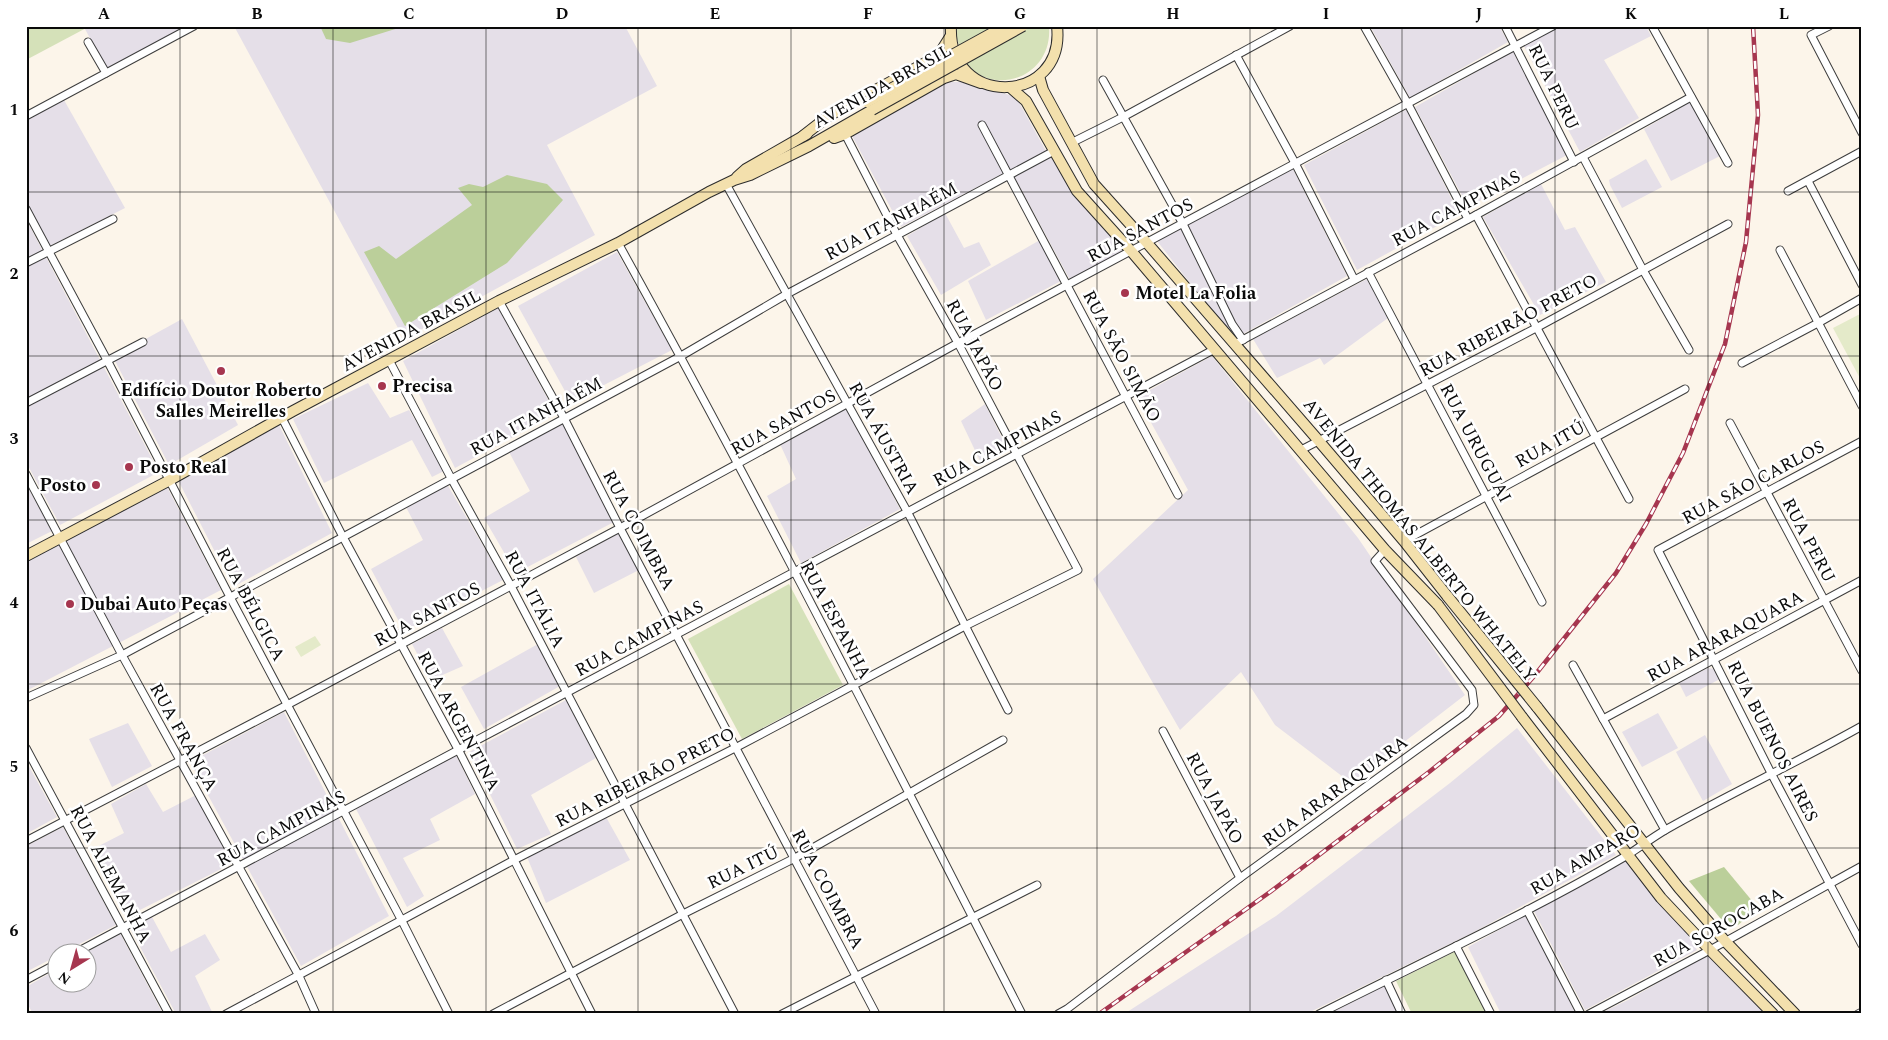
<svg xmlns="http://www.w3.org/2000/svg" width="1888" height="1040" viewBox="0 0 1888 1040" font-family="Spectral,serif">
	<style>
		.industrial { fill: #e5dfe8 }
		.green { fill: #d5e1b9 }
		.forest { fill: #bbcf9a }
		.pitch { fill: #e4eac9 }
		.lines { fill: none; stroke-linecap: round; stroke-linejoin: round }
		.minor-casing { stroke: #3d3d3d; stroke-width: 9 }
		.secondary-casing { stroke: #2c2c2c; stroke-width: 12 }
		.minor { stroke: #fff; stroke-width: 7 }
		.secondary { stroke: #f3e0ad; stroke-width: 10 }
		.rail-casing { stroke: #a6364f; stroke-width: 4.5 }
		.rail { stroke: #fff; stroke-width: 2.5; stroke-dasharray: 8; stroke-linecap: butt }
		.secondary-bridge-casing { stroke: #2c2c2c; stroke-width: 12; stroke-linecap: butt }
		.secondary-bridge { stroke: #f3e0ad; stroke-width: 10 }
		.grid { fill: none; stroke: #0a0a0a; stroke-width: 1; stroke-opacity: 0.55 }
		.poi-dot { fill: #a6364f; stroke: #fff; stroke-width: 2 }
		.labels { text-anchor: middle; stroke-width: 5; stroke-linejoin: round; paint-order: stroke }
		.street-label { font-size: 18px; fill: #0a0a0a; stroke: #fff }
		.poi-label { font-size: 18px; font-weight: bold; fill: #0a0a0a; stroke: #fff; text-anchor: start }
		.neatline { fill: none; stroke: #0a0a0a; stroke-width: 2 }
		.grid-label { font-size: 16px; text-anchor: middle; font-weight: bold; fill: #0a0a0a }
	</style>
	<rect width="100%" height="100%" fill="#fcf5ea"/>
	<g class="industrial">
		<path d="M 90,26 L 187,26 L 107,70 L 85,29 Z"/>
		<path d="M 234,26 L 625,26 L 657,86 L 547,145 L 595,235 L 404,339 Z"/>
		<path d="M 1370,26 L 1499,26 L 1508,42 L 1410,98 Z"/>
		<path d="M 1561,26 L 1646,26 L 1651,36 L 1604,60 L 1639,118 L 1580,152 L 1524,46 Z"/>
		<path d="M 1513,51 L 1567,155 L 1468,207 L 1415,107 Z"/>
		<path d="M 948,82 L 967,82 L 1016,97 L 1046,151 L 901,227 L 851,134 Z"/>
		<path d="M 64,100 L 125,208 L 50,246 L 26,201 L 26,120 Z"/>
		<path d="M 1690,102 L 1720,156 L 1671,181 L 1644,129 Z"/>
		<path d="M 1407,109 L 1459,214 L 1357,270 L 1304,165 Z"/>
		<path d="M 1053,155 L 1126,251 L 1070,280 L 1014,176 Z"/>
		<path d="M 1646,159 L 1662,187 L 1622,208 L 1610,185 L 1609,180 Z"/>
		<path d="M 1293,169 L 1347,276 L 1234,339 L 1157,241 Z"/>
		<path d="M 1541,184 L 1565,230 L 1575,227 L 1606,282 L 1540,315 L 1483,217 Z"/>
		<path d="M 945,213 L 964,248 L 979,242 L 991,265 L 941,295 L 907,236 Z"/>
		<path d="M 26,219 L 159,472 L 60,525 L 26,462 Z"/>
		<path d="M 1040,240 L 1061,281 L 986,320 L 968,281 Z"/>
		<path d="M 617,252 L 672,350 L 571,402 L 518,306 Z"/>
		<path d="M 1367,279 L 1388,318 L 1324,365 L 1320,358 L 1277,378 L 1253,339 Z"/>
		<path d="M 498,308 L 556,414 L 455,468 L 403,361 Z"/>
		<path d="M 182,319 L 238,425 L 169,465 L 113,357 Z"/>
		<path d="M 1212,356 L 1358,538 L 1465,695 L 1351,783 L 1275,725 L 1241,672 L 1180,730 L 1093,579 L 1188,490 L 1137,397 Z"/>
		<path d="M 368,383 L 390,418 L 409,410 L 446,470 L 432,477 L 412,440 L 324,483 L 293,419 Z"/>
		<path d="M 985,404 L 1008,450 L 982,465 L 961,421 Z"/>
		<path d="M 846,408 L 900,509 L 801,563 L 767,496 L 796,479 L 780,444 Z"/>
		<path d="M 563,422 L 614,522 L 516,573 L 484,518 L 530,491 L 509,452 Z"/>
		<path d="M 279,425 L 332,533 L 233,587 L 179,482 Z"/>
		<path d="M 26,484 L 52,531 L 26,544 Z"/>
		<path d="M 447,484 L 503,580 L 404,631 L 371,569 L 423,540 L 406,507 Z"/>
		<path d="M 167,487 L 221,590 L 26,691 L 26,562 Z"/>
		<path d="M 619,533 L 639,570 L 594,593 L 576,557 Z"/>
		<path d="M 442,628 L 463,666 L 431,680 L 412,644 Z"/>
		<path d="M 538,644 L 560,686 L 484,729 L 461,687 Z"/>
		<path d="M 1708,668 L 1715,669 L 1720,679 L 1686,697 L 1679,683 Z"/>
		<path d="M 566,700 L 596,758 L 531,795 L 551,834 L 517,849 L 469,752 Z"/>
		<path d="M 284,712 L 389,916 L 301,966 L 190,762 Z"/>
		<path d="M 1658,713 L 1678,748 L 1642,767 L 1622,732 Z"/>
		<path d="M 128,723 L 152,766 L 112,787 L 89,739 Z"/>
		<path d="M 1517,728 L 1616,855 L 1472,933 L 1306,1014 L 1124,1014 L 1276,916 L 1450,783 Z"/>
		<path d="M 1705,735 L 1732,784 L 1703,801 L 1676,752 Z"/>
		<path d="M 456,755 L 475,794 L 430,819 L 440,840 L 403,858 L 424,896 L 407,907 L 356,809 Z"/>
		<path d="M 26,761 L 57,817 L 26,834 Z"/>
		<path d="M 146,784 L 163,812 L 198,794 L 235,862 L 126,917 L 91,850 L 124,833 L 111,804 Z"/>
		<path d="M 606,817 L 630,860 L 546,903 L 527,857 Z"/>
		<path d="M 63,827 L 116,925 L 64,952 L 58,952 L 57,956 L 26,972 L 26,846 Z"/>
		<path d="M 1626,860 L 1684,928 L 1697,950 L 1585,1010 L 1534,911 Z"/>
		<path d="M 1526,915 L 1576,1014 L 1501,1014 L 1468,947 Z"/>
		<path d="M 152,917 L 171,952 L 205,934 L 220,960 L 195,976 L 213,1014 L 176,1014 L 131,930 Z"/>
		<path d="M 120,933 L 163,1014 L 33,1014 L 26,1001 L 26,987 L 57,969 L 58,982 L 88,982 L 87,952 Z"/>
		<path d="M 1707,955 L 1765,1014 L 1599,1014 L 1628,1000 Z"/>
		<path d="M 1385,985 L 1399,1014 L 1329,1014 Z"/>
	</g>
	<g class="green">
		<path d="M 26,26 L 90,26 L 26,60 Z"/>
		<path d="M 956,26 L 1049,26 C 1054,86 972,102 959,45 C 957,39 955,33 956,26 Z"/>
		<path d="M 789,584 L 843,685 L 742,739 L 688,639 Z"/>
		<path d="M 1456,951 L 1487,1014 L 1412,1014 L 1396,981 Z"/>
	</g>
	<g class="forest">
		<path d="M 320,26 L 405,26 L 350,43 L 326,39 Z"/>
		<path d="M 507,175 L 547,184 L 563,200 L 507,263 L 405,326 L 364,252 L 379,246 L 396,259 L 472,205 L 458,188 L 469,184 L 483,187 Z"/>
		<path d="M 1724,867 L 1758,908 L 1738,925 L 1726,925 L 1689,881 Z"/>
	</g>
	<g class="pitch">
		<path d="M 1862,313 L 1862,382 L 1833,328 Z"/>
		<path d="M 315,636 L 321,645 L 301,657 L 295,647 Z"/>
	</g>
	<g class="lines">
		<defs>
			<g id="minor">
				<path d="M 1364,26 L 1408,104 L 1468,219"/>
				<path d="M 1505,26 L 1574,162"/>
				<path d="M 1652,26 L 1728,163"/>
				<path d="M 1829,26 L 1811,35 L 1862,133"/>
				<path d="M 88,42 L 106,73"/>
				<path d="M 1236,55 L 1295,163 L 1354,279"/>
				<path d="M 1103,80 L 1183,224 L 1232,324 L 1243,340"/>
				<path d="M 26,116 L 194,26"/>
				<path d="M 982,125 L 1178,495"/>
				<path d="M 1071,143 L 1123,117 L 1290,26"/>
				<path d="M 1583,157 L 1643,270 L 1689,350"/>
				<path d="M 1808,181 L 1862,285"/>
				<path d="M 726,184 L 908,513 L 1008,710"/>
				<path d="M 1788,191 L 1862,151"/>
				<path d="M 26,209 L 107,360 L 230,597 L 402,921 L 449,1014"/>
				<path d="M 1476,215 L 1629,499"/>
				<path d="M 618,243 C 759,497 890,756 1022,1014"/>
				<path d="M 1780,250 L 1862,406"/>
				<path d="M 26,263 L 113,219"/>
				<path d="M 1368,272 L 1542,602"/>
				<path d="M 499,301 L 564,418 L 620,528 L 876,1014"/>
				<path d="M 1235,344 L 1476,215 L 1691,97"/>
				<path d="M 389,360 L 451,478 L 511,586 L 735,1014"/>
				<path d="M 1742,363 L 1818,323 L 1862,298"/>
				<path d="M 26,403 L 143,342"/>
				<path d="M 282,418 L 343,537 L 459,751 L 592,1014"/>
				<path d="M 1730,423 L 1862,671"/>
				<path d="M 1862,441 L 1658,550 L 1771,773 L 1862,945"/>
				<path d="M 1301,450 L 1536,328 L 1728,224"/>
				<path d="M 26,474 L 122,655 L 299,976 L 316,1014"/>
				<path d="M 1404,541 L 1685,389"/>
				<path d="M 1573,665 L 1665,830"/>
				<path d="M 26,698 L 122,655 L 343,537 L 681,356 L 787,294 L 1054,151"/>
				<path d="M 1603,719 L 1862,580"/>
				<path d="M 1163,731 L 1240,878"/>
				<path d="M 26,748 L 169,1014"/>
				<path d="M 26,841 L 287,705 L 620,528 L 958,343 L 1553,26"/>
				<path d="M 1527,910 L 1581,1014"/>
				<path d="M 1456,946 L 1491,1014"/>
				<path d="M 77,952 L 1215,349"/>
				<path d="M 26,980 L 58,963"/>
				<path d="M 1386,980 L 1402,1014"/>
				<path d="M 226,1014 L 514,860 L 737,747 L 965,626 L 1078,570 L 958,343 L 897,235 L 845,134"/>
				<path d="M 493,1014 L 683,914 L 795,858 L 1003,740"/>
				<path d="M 782,1014 L 1037,885"/>
				<path d="M 1058,1014 L 1067,1009 L 1240,878 L 1466,714 L 1474,705 L 1472,690 L 1375,561 L 1385,550"/>
				<path d="M 1319,1014 C 1422,962 1527,914 1626,856 C 1640,847 1653,837 1667,829 C 1731,793 1798,762 1862,726"/>
				<path d="M 1589,1014 L 1710,950 L 1862,866"/>
				<path d="M 1858,1014 L 1862,1012"/>
			</g>
			<g id="secondary">
				<path d="M 951,26 C 947,109 1066,106 1057,26"/>
				<path d="M 1039,76 L 1043,90 L 1094,184 L 1147,243 L 1318,440 L 1404,541 L 1448,597"/>
				<path d="M 1011,88 L 1026,101 L 1077,191 L 1132,252 L 1385,550 L 1438,605"/>
				<path d="M 803,136 L 830,115 L 938,56 L 950,37"/>
				<path d="M 834,138 L 845,134 L 944,78 L 956,74 L 981,83"/>
				<path d="M 737,177 L 746,169 L 807,134"/>
				<path d="M 26,556 L 170,480 L 293,411 L 499,301 L 618,243 L 709,192 L 734,180 L 750,175 L 809,146 L 872,110"/>
				<path d="M 1537,707 L 1679,888 L 1725,941 L 1795,1014"/>
				<path d="M 1522,717 L 1661,898 L 1710,950 L 1773,1014"/>
			</g>
		</defs>
		<use href="#minor" class="minor-casing"/>
		<use href="#secondary" class="secondary-casing"/>
		<use href="#minor" class="minor"/>
		<use href="#secondary" class="secondary"/>
		<defs>
			<path id="rail" d="M 1099,1014 L 1270,892 L 1429,772 L 1499,716 L 1535,675 L 1616,573 L 1646,524 L 1683,453 L 1725,344 L 1746,242 L 1758,115 L 1753,26"/>
		</defs>
		<use href="#rail" class="rail-casing"/>
		<use href="#rail" class="rail"/>
		<defs>
			<g id="secondary-bridge">
				<path d="M 867,102 L 1005,26"/>
				<path d="M 872,110 L 1023,26"/>
				<path d="M 1448,597 L 1537,707"/>
				<path d="M 1438,605 L 1522,717"/>
			</g>
		</defs>
		<use href="#secondary-bridge" class="secondary-bridge-casing"/>
		<use href="#secondary-bridge" class="secondary-bridge"/>
	</g>
	<path class="grid" d="M 180,26 L 180,1014M 333,26 L 333,1014M 486,26 L 486,1014M 638,26 L 638,1014M 791,26 L 791,1014M 944,26 L 944,1014M 1097,26 L 1097,1014M 1250,26 L 1250,1014M 1402,26 L 1402,1014M 1555,26 L 1555,1014M 1708,26 L 1708,1014M 26,192 L 1862,192M 26,356 L 1862,356M 26,520 L 1862,520M 26,684 L 1862,684M 26,848 L 1862,848"/>
	<g class="poi-dot">
		<circle cx="1125" cy="293" r="5"/>
		<circle cx="221" cy="371" r="5"/>
		<circle cx="382" cy="386" r="5"/>
		<circle cx="129" cy="467" r="5"/>
		<circle cx="96" cy="485" r="5"/>
		<circle cx="70" cy="604" r="5"/>
	</g>
	<g class="labels">
		<g class="street-label">
			<text transform="translate(882 86) rotate(-29)" y="6">AVENIDA BRASIL</text>
			<text transform="translate(1554 87) rotate(64)" y="6">RUA PERU</text>
			<text transform="translate(1456 208) rotate(-28)" y="6">RUA CAMPINAS</text>
			<text transform="translate(891 221) rotate(-28)" y="6">RUA ITANHAÉM</text>
			<text transform="translate(1140 230) rotate(-28)" y="6">RUA SANTOS</text>
			<text transform="translate(1508 325) rotate(-28)" y="6">RUA RIBEIRÃO PRETO</text>
			<text transform="translate(411 330) rotate(-28)" y="6">AVENIDA BRASIL</text>
			<text transform="translate(975 345) rotate(62)" y="6">RUA JAPÃO</text>
			<text transform="translate(1122 356) rotate(62)" y="6">RUA SÃO SIMÃO</text>
			<text transform="translate(536 416) rotate(-28)" y="6">RUA ITANHAÉM</text>
			<text transform="translate(783 422) rotate(-29)" y="6">RUA SANTOS</text>
			<text transform="translate(884 438) rotate(61)" y="6">RUA ÁUSTRIA</text>
			<text transform="translate(1476 443) rotate(62)" y="6">RUA URUGUAI</text>
			<text transform="translate(1550 444) rotate(-29)" y="6">RUA ITÚ</text>
			<text transform="translate(997 448) rotate(-28)" y="6">RUA CAMPINAS</text>
			<text transform="translate(1753 482) rotate(-28)" y="6">RUA SÃO CARLOS</text>
			<text transform="translate(639 530) rotate(62)" y="6">RUA COIMBRA</text>
			<text transform="translate(1420 540) rotate(51)" y="6">AVENIDA THOMAS ALBERTO WHATELY</text>
			<text transform="translate(1809 540) rotate(62)" y="6">RUA PERU</text>
			<text transform="translate(535 599) rotate(62)" y="6">RUA ITÁLIA</text>
			<text transform="translate(251 604) rotate(62)" y="6">RUA BÉLGICA</text>
			<text transform="translate(427 614) rotate(-28)" y="6">RUA SANTOS</text>
			<text transform="translate(836 620) rotate(62)" y="6">RUA ESPANHA</text>
			<text transform="translate(1725 636) rotate(-28)" y="6">RUA ARARAQUARA</text>
			<text transform="translate(639 638) rotate(-28)" y="6">RUA CAMPINAS</text>
			<text transform="translate(459 721) rotate(62)" y="6">RUA ARGENTINA</text>
			<text transform="translate(184 737) rotate(61)" y="6">RUA FRANÇA</text>
			<text transform="translate(1773 741) rotate(63)" y="6">RUA BUENOS AIRES</text>
			<text transform="translate(645 777) rotate(-27)" y="6">RUA RIBEIRÃO PRETO</text>
			<text transform="translate(1335 791) rotate(-36)" y="6">RUA ARARAQUARA</text>
			<text transform="translate(1215 798) rotate(62)" y="6">RUA JAPÃO</text>
			<text transform="translate(281 828) rotate(-28)" y="6">RUA CAMPINAS</text>
			<text transform="translate(1585 859) rotate(-30)" y="6">RUA AMPARO</text>
			<text transform="translate(743 867) rotate(-26)" y="6">RUA ITÚ</text>
			<text transform="translate(111 874) rotate(62)" y="6">RUA ALEMANHA</text>
			<text transform="translate(828 889) rotate(62)" y="6">RUA COIMBRA</text>
			<text transform="translate(1718 927) rotate(-29)" y="6">RUA SOROCABA</text>
		</g>
		<g class="poi-label">
			<text x="1135" y="299">Motel La Folia</text>
			<text x="392" y="392">Precisa</text>
			<text x="221" y="396" text-anchor="middle">Edifício Doutor Roberto<tspan x="221" dy="21">Salles Meirelles</tspan></text>
			<text x="139" y="473">Posto Real</text>
			<text x="86" y="491" text-anchor="end">Posto</text>
			<text x="80" y="610">Dubai Auto Peças</text>
		</g>
	</g>
	<rect width="1888" height="1040" fill="none" stroke="#ffffff" stroke-width="55"/>
	<g transform="translate(72 968) rotate(217)"><circle r="24" fill="#ffffff" stroke="#9d9d9d"/>
	<path d="M0-4L9 19L0 12L-9 19Z" fill="#a6364f"/>
	<text y="-8" font-size="14" font-weight="bold" text-anchor="middle" fill="#0a0a0a">N</text>
	</g>
	<rect x="28" y="28" width="1832" height="984" class="neatline"/>
	<g class="grid-label">
		<text x="104" y="19">A</text>
		<text x="257" y="19">B</text>
		<text x="409" y="19">C</text>
		<text x="562" y="19">D</text>
		<text x="715" y="19">E</text>
		<text x="868" y="19">F</text>
		<text x="1020" y="19">G</text>
		<text x="1173" y="19">H</text>
		<text x="1326" y="19">I</text>
		<text x="1479" y="19">J</text>
		<text x="1631" y="19">K</text>
		<text x="1784" y="19">L</text>
		<text x="14" y="115">1</text>
		<text x="14" y="279">2</text>
		<text x="14" y="444">3</text>
		<text x="14" y="608">4</text>
		<text x="14" y="772">5</text>
		<text x="14" y="936">6</text>
	</g>
</svg>
